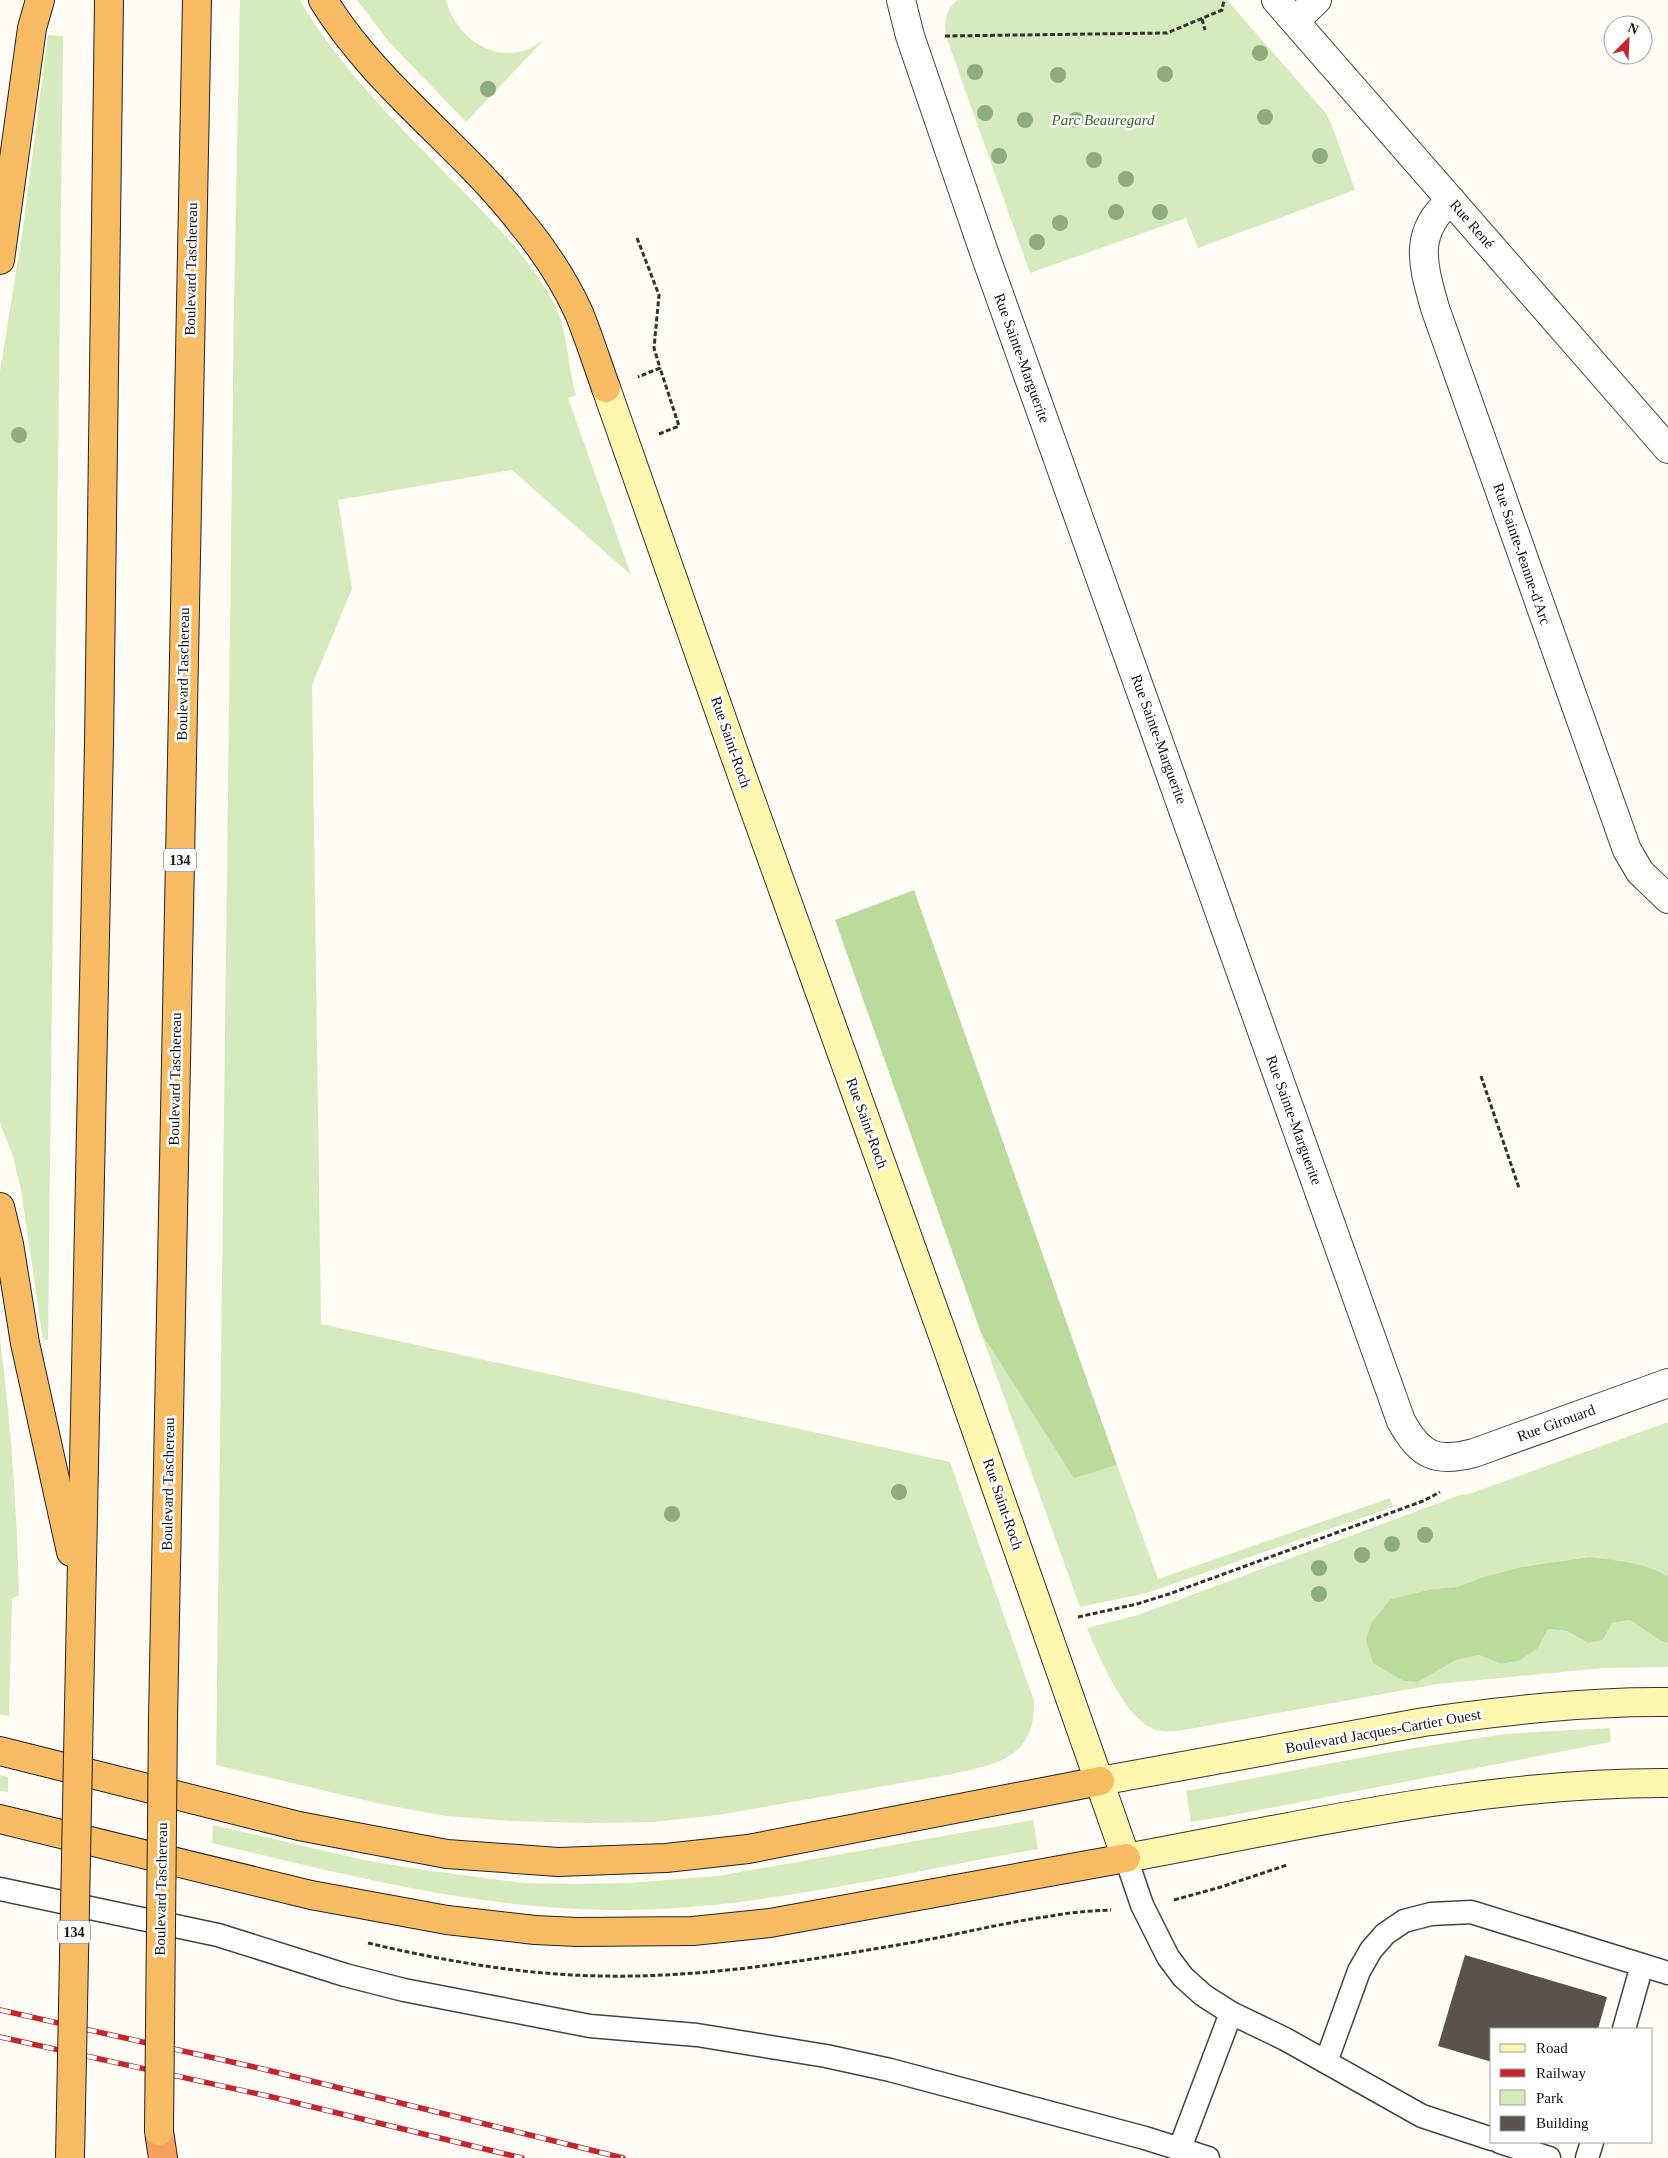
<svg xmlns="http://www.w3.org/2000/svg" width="1668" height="2158" viewBox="0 0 1668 2158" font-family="Georgia,serif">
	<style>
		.green { fill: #d5ebbd }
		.forest { fill: #b9dc9c }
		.building { fill: #5a524d }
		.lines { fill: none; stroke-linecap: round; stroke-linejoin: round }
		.service-casing { stroke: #444; stroke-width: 25 }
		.minor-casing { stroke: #444; stroke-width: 30 }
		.secondary-casing { stroke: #333; stroke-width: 30 }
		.trunk-casing { stroke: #222; stroke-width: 30 }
		.motorway-casing { stroke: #222; stroke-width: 30 }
		.path { stroke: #333; stroke-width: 3; stroke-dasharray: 5 2.5; stroke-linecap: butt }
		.service { stroke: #fff; stroke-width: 22 }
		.minor { stroke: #fff; stroke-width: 28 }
		.secondary { stroke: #fff6b0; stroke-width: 28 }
		.trunk { stroke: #f7bc64; stroke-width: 28 }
		.motorway { stroke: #f5a25d; stroke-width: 28 }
		.rail-casing { stroke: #c4262e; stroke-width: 5.5 }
		.rail { stroke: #fff; stroke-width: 4; stroke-dasharray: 11; stroke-linecap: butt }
		.trunk-bridge-casing { stroke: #222; stroke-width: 30; stroke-linecap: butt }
		.trunk-bridge { stroke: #f7bc64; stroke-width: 28 }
		.tree { fill: #8dad7f }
		.labels { text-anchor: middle; stroke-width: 5; stroke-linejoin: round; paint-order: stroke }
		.shield { fill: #fff; stroke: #585858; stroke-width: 1 }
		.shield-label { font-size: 14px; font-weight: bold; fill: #111 }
		.park-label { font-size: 15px; font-style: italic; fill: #2f6b1f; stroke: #fff }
		.street-label { font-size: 15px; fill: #111; stroke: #fff }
	</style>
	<rect width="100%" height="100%" fill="#fffdf5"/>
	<g class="green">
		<path d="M 240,0 L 300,0 C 339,68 401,128 456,184 C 492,221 529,257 554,303 C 567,327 568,366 576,395 L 568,398 L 631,575 L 512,470 L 338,500 L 352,589 L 312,685 L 321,1324 L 950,1462 L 1034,1701 C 1036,1760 993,1765 947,1775 L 718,1815 L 654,1822 L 586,1823 L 510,1821 L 446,1816 L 381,1804 L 216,1765 L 234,301 Z"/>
		<path d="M 357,0 L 446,0 C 454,31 484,59 519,52 C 528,50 536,45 544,40 L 466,122 L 390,43 Z"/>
		<path d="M 957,0 L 1227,0 L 1325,112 L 1331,123 L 1355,190 L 1198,248 L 1186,218 L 1030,273 L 946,36 C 944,21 945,11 957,0 Z"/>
		<path d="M 48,35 L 63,36 L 48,1340 L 43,1340 L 21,1190 L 13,1157 L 0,1123 L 0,371 L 23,228 Z"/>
		<path d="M 981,1333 L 1074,1477 L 1117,1465 L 1158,1579 L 1390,1498 L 1393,1507 L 1147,1593 L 1080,1607 Z"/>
		<path d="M 0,1339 C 11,1425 17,1510 19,1596 L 12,1598 L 9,1716 L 0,1714 Z"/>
		<path d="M 1668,1422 L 1668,1576 L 1661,1572 L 1589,1557 L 1521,1567 L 1483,1577 L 1457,1587 L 1432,1589 L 1391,1599 L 1418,1682 L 1456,1660 L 1479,1655 L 1501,1664 L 1538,1648 L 1548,1629 L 1567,1631 L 1588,1643 L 1603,1640 L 1612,1623 L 1630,1620 L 1661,1641 L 1668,1643 L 1668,1667 L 1603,1668 L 1438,1684 L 1184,1730 C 1174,1731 1163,1733 1153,1729 C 1123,1715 1099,1657 1087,1628 L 1138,1615 L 1460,1495 L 1469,1494 Z"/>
		<path d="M 1610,1728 L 1611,1742 L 1228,1816 L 1191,1822 L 1186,1791 L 1391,1752 L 1504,1734 Z"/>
		<path d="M 0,1775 L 8,1777 L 8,1792 L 0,1791 Z"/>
		<path d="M 1033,1820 L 1038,1849 C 901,1873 752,1911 614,1910 C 475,1909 346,1875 212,1843 L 213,1825 L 364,1860 L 424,1870 L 524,1883 L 576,1884 L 628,1883 L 718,1876 Z"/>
	</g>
	<g class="forest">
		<path d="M 914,890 L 1117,1465 L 1074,1478 L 981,1333 L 835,920 Z"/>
		<path d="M 1589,1557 C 1615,1560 1645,1563 1668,1576 L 1668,1643 L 1661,1641 L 1630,1620 L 1612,1623 L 1603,1640 L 1588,1643 L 1567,1631 L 1548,1629 L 1538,1648 L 1520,1660 L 1501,1664 L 1479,1655 L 1456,1660 L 1418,1682 L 1404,1681 L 1373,1663 L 1366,1639 L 1372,1622 L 1391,1599 L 1432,1589 L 1457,1587 L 1483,1577 L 1521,1567 Z"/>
	</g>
	<path class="building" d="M 1465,1955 L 1607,1997 L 1598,2029 L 1492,2029 L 1492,2062 L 1438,2046 Z"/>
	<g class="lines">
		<defs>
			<g id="service">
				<path d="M 1126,1858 L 1142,1905 L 1168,1957 L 1183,1977 L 1203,1995 L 1231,2013 L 1285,2039 L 1422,2116 L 1492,2139"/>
				<path d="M 0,1889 L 218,1935 L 345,1975 L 404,1990 L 590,2026 L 697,2035 L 826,2056 L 890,2070 L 1145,2138 L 1208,2158"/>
				<path d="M 1642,1965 L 1668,1973"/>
				<path d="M 1326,2062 L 1359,1971 L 1371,1950 L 1385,1934 L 1404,1921 L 1431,1914 L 1471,1912 L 1642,1965 L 1624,2029"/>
				<path d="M 1500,2142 L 1549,2158"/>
				<path d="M 1180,2148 L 1231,2013"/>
				<path d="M 1587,2158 L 1592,2142"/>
			</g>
			<g id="minor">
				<path d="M 901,0 L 910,36 L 984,252 L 1401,1421 C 1420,1456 1436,1463 1474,1453 L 1668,1383"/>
				<path d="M 1276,0 L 1668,449"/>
				<path d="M 1295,21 L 1317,0"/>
				<path d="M 1451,200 C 1412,233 1423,265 1435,308 L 1627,850 L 1640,872 L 1668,899"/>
			</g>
			<g id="secondary">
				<path d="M 606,388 L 734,753 L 947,1347 L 1126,1858 C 1305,1825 1485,1782 1668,1783"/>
				<path d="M 1100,1781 L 1424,1722 C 1505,1711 1586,1701 1668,1702"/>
			</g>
			<g id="trunk">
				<path d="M 323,0 C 375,85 459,143 520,221 C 543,249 564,280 579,313 C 589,338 597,363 606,388"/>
				<path d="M 0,260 L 32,28 L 40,0"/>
				<path d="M 0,1207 L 9,1244 L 25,1343 L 71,1552"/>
				<path d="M 79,1706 L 99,744 L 109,0"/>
				<path d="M 163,1719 L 197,0"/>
				<path d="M 0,1751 L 299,1826 L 367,1839 L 447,1854 L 558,1862 L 666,1858 L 748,1849 L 1100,1781"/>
				<path d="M 0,1819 L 311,1895 L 447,1920 L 535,1930 L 577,1932 L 693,1931 L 770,1923 L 1126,1858"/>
			</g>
			<path id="motorway" d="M 159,2131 L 163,2158"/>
		</defs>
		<use href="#service" class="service-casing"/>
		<use href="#minor" class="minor-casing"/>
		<use href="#secondary" class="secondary-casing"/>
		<use href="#trunk" class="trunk-casing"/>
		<use href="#motorway" class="motorway-casing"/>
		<g class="path">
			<path d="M 1202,19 L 1205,30"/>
			<path d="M 945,36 L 1167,33 L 1222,10 L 1224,0"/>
			<path d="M 637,238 L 659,295 L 654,348 L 660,368 L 638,377"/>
			<path d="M 659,434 L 679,426 L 660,368"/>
			<path d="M 1481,1076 L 1519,1188"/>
			<path d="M 1078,1617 L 1137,1604 L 1169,1594 L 1423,1501 L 1440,1492"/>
			<path d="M 1174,1900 L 1221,1887 L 1287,1865"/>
			<path d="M 368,1943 C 444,1961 524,1975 603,1976 C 703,1978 804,1961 903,1944 C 952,1936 1001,1923 1051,1916 C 1071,1912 1091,1911 1111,1910"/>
		</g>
		<use href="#service" class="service"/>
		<use href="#minor" class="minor"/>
		<use href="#secondary" class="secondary"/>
		<use href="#trunk" class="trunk"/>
		<use href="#motorway" class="motorway"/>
		<defs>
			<g id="rail">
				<path d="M 0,2010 L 263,2069 L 623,2158"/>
				<path d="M 0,2037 L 272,2097 L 522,2158"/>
			</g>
		</defs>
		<use href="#rail" class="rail-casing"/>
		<use href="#rail" class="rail"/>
		<defs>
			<g id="trunk-bridge">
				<path d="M 159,2131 L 163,1719"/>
				<path d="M 70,2158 L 79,1706"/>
			</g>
		</defs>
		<use href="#trunk-bridge" class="trunk-bridge-casing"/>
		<use href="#trunk-bridge" class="trunk-bridge"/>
	</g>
	<g class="tree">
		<circle cx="1260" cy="53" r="8"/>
		<circle cx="975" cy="72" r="8"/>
		<circle cx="1165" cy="74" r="8"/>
		<circle cx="1058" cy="75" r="8"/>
		<circle cx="488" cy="89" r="8"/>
		<circle cx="985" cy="113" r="8"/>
		<circle cx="1265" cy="117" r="8"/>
		<circle cx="1025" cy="120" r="8"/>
		<circle cx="1076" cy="120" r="8"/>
		<circle cx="999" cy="156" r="8"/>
		<circle cx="1320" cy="156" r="8"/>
		<circle cx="1094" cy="160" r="8"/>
		<circle cx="1126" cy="179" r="8"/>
		<circle cx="1116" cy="212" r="8"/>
		<circle cx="1160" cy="212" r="8"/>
		<circle cx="1060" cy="223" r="8"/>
		<circle cx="1037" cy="242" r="8"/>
		<circle cx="19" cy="435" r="8"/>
		<circle cx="899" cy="1492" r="8"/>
		<circle cx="672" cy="1514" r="8"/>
		<circle cx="1425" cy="1535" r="8"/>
		<circle cx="1392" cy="1544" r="8"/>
		<circle cx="1362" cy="1555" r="8"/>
		<circle cx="1319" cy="1568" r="8"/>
		<circle cx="1319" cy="1594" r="8"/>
	</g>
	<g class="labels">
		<g class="shield">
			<rect x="164" y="848.5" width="32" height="23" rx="4"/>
			<rect x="58" y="1920.5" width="32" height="23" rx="4"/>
		</g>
		<g class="shield-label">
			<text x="180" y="865">134</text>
			<text x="74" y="1937">134</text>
		</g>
		<g class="park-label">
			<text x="1103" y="125">Parc Beauregard</text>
		</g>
		<g class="street-label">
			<text transform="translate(1472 224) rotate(49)" y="5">Rue René</text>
			<text transform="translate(191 269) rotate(-89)" y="5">Boulevard Taschereau</text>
			<text transform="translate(1022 358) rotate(70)" y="5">Rue Sainte-Marguerite</text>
			<text transform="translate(1522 554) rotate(71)" y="5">Rue Sainte-Jeanne-d'Arc</text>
			<text transform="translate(183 674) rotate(-89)" y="5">Boulevard Taschereau</text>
			<text transform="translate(1159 739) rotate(70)" y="5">Rue Sainte-Marguerite</text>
			<text transform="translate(731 742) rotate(71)" y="5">Rue Saint-Roch</text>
			<text transform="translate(175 1079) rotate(-89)" y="5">Boulevard Taschereau</text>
			<text transform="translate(1294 1120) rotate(70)" y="5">Rue Sainte-Marguerite</text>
			<text transform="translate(867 1123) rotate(70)" y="5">Rue Saint-Roch</text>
			<text transform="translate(1556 1423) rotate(-20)" y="5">Rue Girouard</text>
			<text transform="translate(168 1484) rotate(-89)" y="5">Boulevard Taschereau</text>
			<text transform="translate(1003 1504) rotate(71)" y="5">Rue Saint-Roch</text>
			<text transform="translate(1383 1731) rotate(-10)" y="5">Boulevard Jacques-Cartier Ouest</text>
			<text transform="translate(161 1889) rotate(-89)" y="5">Boulevard Taschereau</text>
		</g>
	</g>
	<rect x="1490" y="2028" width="162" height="115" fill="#ffffff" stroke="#a0a0a0"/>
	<rect x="1500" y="2044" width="25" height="8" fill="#fff6b0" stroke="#a0a0a0"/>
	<text x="1536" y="2053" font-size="15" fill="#111111">Road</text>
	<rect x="1500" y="2069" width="25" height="8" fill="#c4262e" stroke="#a0a0a0"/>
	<text x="1536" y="2078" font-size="15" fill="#111111">Railway</text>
	<rect x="1500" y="2090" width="25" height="15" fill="#d5ebbd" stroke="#a0a0a0"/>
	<text x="1536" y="2103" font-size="15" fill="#111111">Park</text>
	<rect x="1500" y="2116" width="25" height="15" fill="#5a524d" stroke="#a0a0a0"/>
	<text x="1536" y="2128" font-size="15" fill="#111111">Building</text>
	<g transform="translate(1628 40) rotate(24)"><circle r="24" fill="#ffffff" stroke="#a0a0a0"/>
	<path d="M0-4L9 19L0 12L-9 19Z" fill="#c4262e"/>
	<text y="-8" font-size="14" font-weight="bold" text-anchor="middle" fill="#111111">N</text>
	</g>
</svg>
